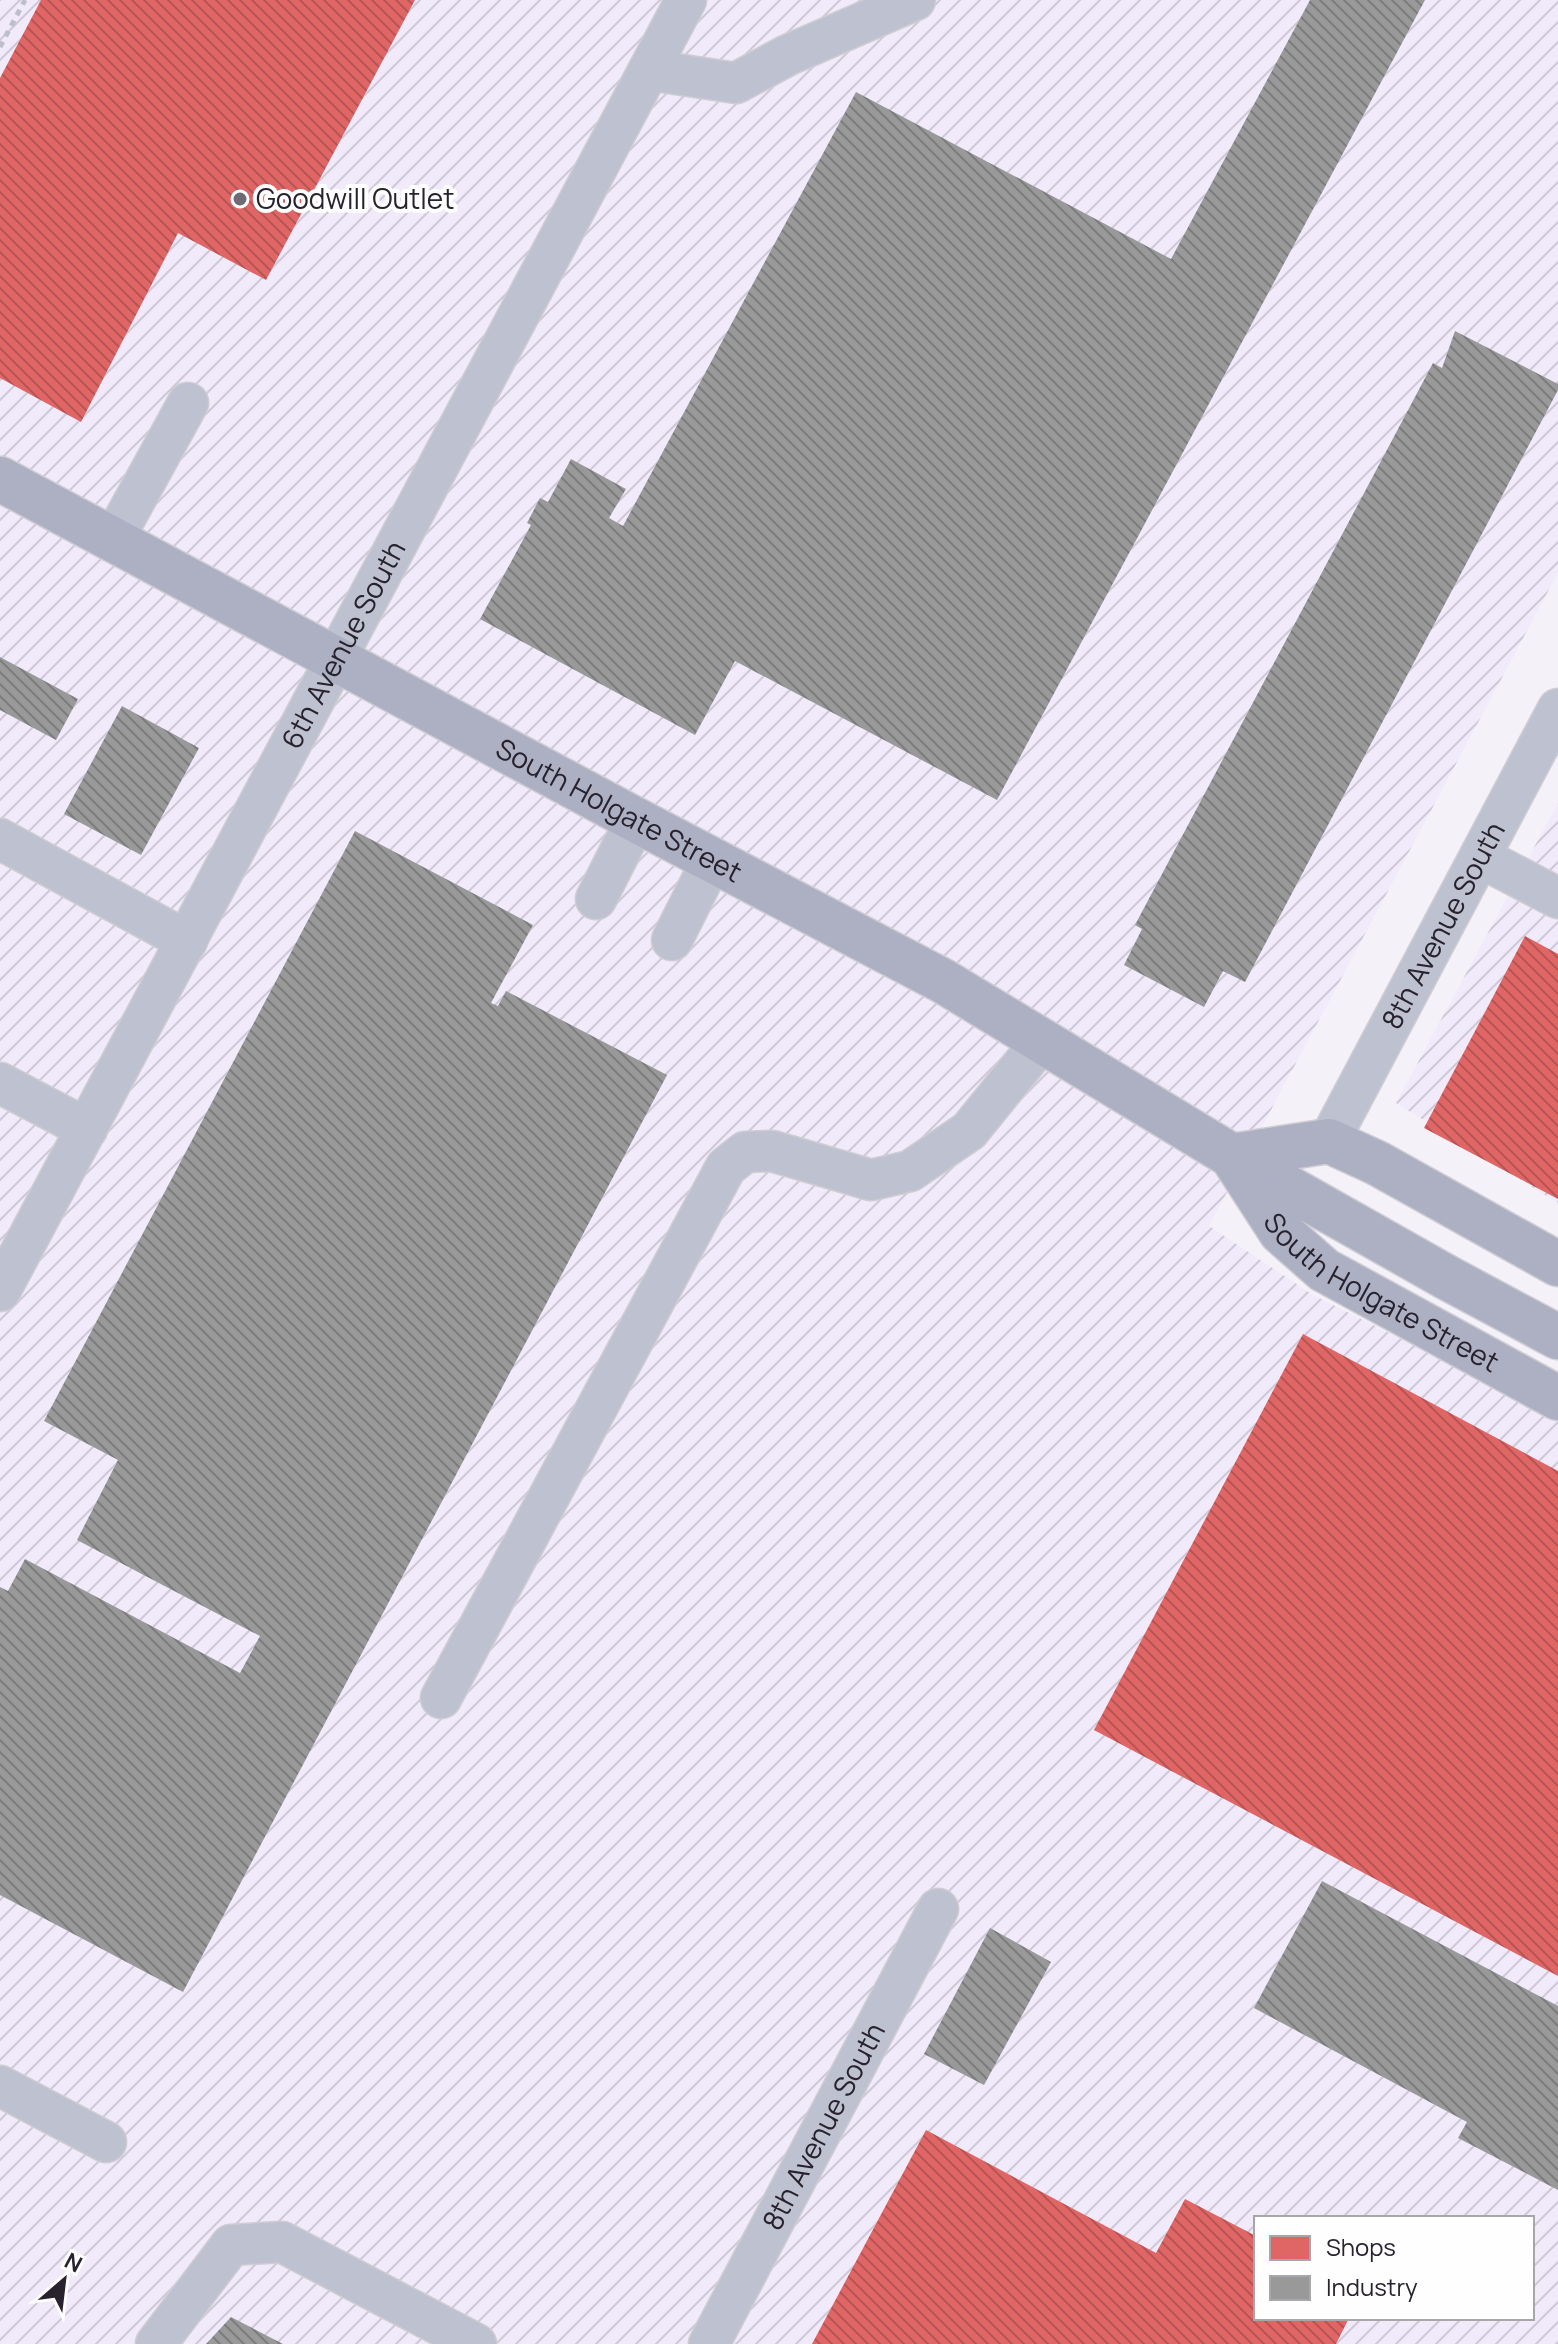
<svg xmlns="http://www.w3.org/2000/svg" width="1558" height="2344" viewBox="0 0 1558 2344" font-family="Manrope,sans-serif">
	<style>
		.industrial { fill: url(#industrial-furrows); fill-rule: evenodd }
		.shops { fill: url(#shops-back-hatch) }
		.industry { fill: url(#industry-back-hatch) }
		.lines { fill: none; stroke-linecap: round; stroke-linejoin: round }
		.minor-casing { stroke: #cfcdd3; stroke-width: 43 }
		.major-casing { stroke: #cfcdd3; stroke-width: 47 }
		.path { stroke: #bebfca; stroke-width: 5; stroke-dasharray: 6 6; stroke-linecap: butt }
		.minor { stroke: #bec1cf; stroke-width: 40 }
		.major { stroke: #adb0c3; stroke-width: 44 }
		.poi-dot { fill: #6f6b75; stroke: #fefefe; stroke-width: 3 }
		.labels { text-anchor: middle; stroke-width: 8; stroke-linejoin: round; paint-order: stroke }
		.poi-label { font-size: 28px; fill: #27222e; stroke: #fefefe; text-anchor: start }
		.street-label { font-size: 28px; fill: #27222e; stroke: #fefefe }
	</style>
	<defs>
		<pattern id="industrial-furrows" width="10" height="10" patternUnits="userSpaceOnUse" patternTransform="scale(2)"><rect width="10" height="10" fill="#f1eafb"/><path d="M-1 1l2-2M0 10L10 0M9 11l2-2" fill="none" stroke="#cfc8d7"/></pattern>
		<pattern id="shops-back-hatch" width="6" height="6" patternUnits="userSpaceOnUse" patternTransform="scale(2)"><rect width="6" height="6" fill="#e06666"/><path d="M-1 5l2 2M0 0l6 6M5-1l2 2" fill="none" stroke="#b65454"/></pattern>
		<pattern id="industry-back-hatch" width="6" height="6" patternUnits="userSpaceOnUse" patternTransform="scale(2)"><rect width="6" height="6" fill="#999"/><path d="M-1 5l2 2M0 0l6 6M5-1l2 2" fill="none" stroke="#7d7c7d"/></pattern>
	</defs>
	<rect width="100%" height="100%" fill="#f4f2f8"/>
	<g class="industrial">
		<path d="M 0,0 L 1558,0 L 1558,573 L 1209,1226 L 1313,1295 L 1558,1417 L 1558,2344 L 0,2344 ZM 1256,2218 L 1532,2218 L 1532,2318 L 1256,2318 Z"/>
		<path d="M 1558,803 L 1558,1203 L 1396,1103 Z"/>
	</g>
	<g class="shops">
		<path d="M 41,0 L 415,0 L 266,280 L 178,233 L 81,422 L 0,378 L 0,78 Z"/>
		<path d="M 1525,936 L 1558,954 L 1558,1199 L 1424,1128 Z"/>
		<path d="M 1303,1334 L 1558,1471 L 1558,1976 L 1094,1730 Z"/>
		<path d="M 926,2130 L 1156,2253 L 1185,2199 L 1256,2236 L 1256,2318 L 1349,2318 L 1336,2344 L 812,2344 Z"/>
	</g>
	<g class="industry">
		<path d="M 1310,0 L 1425,0 L 997,800 L 735,661 L 695,735 L 480,619 L 531,525 L 527,523 L 540,498 L 548,502 L 571,459 L 626,489 L 609,518 L 623,526 L 856,92 L 1171,259 Z"/>
		<path d="M 1455,331 L 1558,384 L 1558,390 L 1245,982 L 1223,971 L 1204,1007 L 1124,965 L 1142,929 L 1135,925 L 1433,363 L 1442,368 Z"/>
		<path d="M 0,657 L 78,699 L 56,740 L 0,710 Z"/>
		<path d="M 122,706 L 199,748 L 141,855 L 64,814 Z"/>
		<path d="M 355,831 L 533,925 L 491,1003 L 498,1006 L 506,991 L 667,1075 L 183,1992 L 0,1895 L 0,1587 L 8,1591 L 25,1559 L 240,1673 L 260,1636 L 77,1540 L 118,1460 L 44,1421 Z"/>
		<path d="M 1322,1881 L 1558,2006 L 1558,2190 L 1458,2138 L 1467,2122 L 1254,2008 Z"/>
		<path d="M 990,1928 L 1051,1962 L 984,2085 L 924,2054 Z"/>
		<path d="M 231,2317 L 283,2344 L 206,2344 Z"/>
	</g>
	<g class="lines">
		<defs>
			<g id="minor">
				<path d="M 649,70 L 736,83 L 788,55 L 915,0"/>
				<path d="M 113,540 L 188,403"/>
				<path d="M 0,839 L 187,941"/>
				<path d="M 1480,857 L 1558,898"/>
				<path d="M 596,899 L 636,820"/>
				<path d="M 672,940 L 712,860"/>
				<path d="M 0,1083 L 87,1129"/>
				<path id="s1" d="M 1329,1141 L 1558,709"/>
				<path id="s2" d="M 0,1291 L 686,0"/>
				<path d="M 441,1698 L 726,1167 L 745,1152 L 772,1151 L 871,1180 L 910,1171 L 969,1131 L 1042,1041"/>
				<path d="M 0,2086 L 106,2142"/>
				<path d="M 156,2344 L 231,2245 L 282,2242 L 476,2344"/>
				<path id="s3" d="M 709,2344 L 938,1909"/>
			</g>
			<g id="major">
				<path id="s4" d="M 0,479 L 636,820 L 943,981 L 1232,1156 L 1446,1277 L 1558,1337"/>
				<path d="M 1232,1156 L 1329,1141 L 1377,1163 L 1558,1264"/>
				<path id="s5" d="M 1235,1161 L 1281,1232 L 1324,1270 L 1558,1398"/>
			</g>
		</defs>
		<use href="#minor" class="minor-casing"/>
		<use href="#major" class="major-casing"/>
		<path class="path" d="M 0,47 L 25,0"/>
		<use href="#minor" class="minor"/>
		<use href="#major" class="major"/>
	</g>
	<circle class="poi-dot" cx="240" cy="199" r="8"/>
	<g class="labels">
		<g class="poi-label">
			<text x="256" y="209">Goodwill Outlet</text>
		</g>
		<g class="street-label">
			<text dy="10" stroke="none"><textPath href="#s2" startOffset="732">6th Avenue South</textPath></text>
			<text dy="10" stroke="none"><textPath href="#s4" startOffset="702">South Holgate Street</textPath></text>
			<text dy="10" stroke="none"><textPath href="#s1" startOffset="244">8th Avenue South</textPath></text>
			<text dy="10" stroke="none"><textPath href="#s5" startOffset="202">South Holgate Street</textPath></text>
			<text dy="10" stroke="none"><textPath href="#s3" startOffset="246">8th Avenue South</textPath></text>
		</g>
	</g>
	<rect x="1254" y="2216" width="280" height="104" fill="#fefefe" stroke="#a8a6ab" stroke-width="2"/>
	<rect x="1270" y="2236" width="40" height="24" fill="#e06666" stroke="#a8a6ab" stroke-width="2"/>
	<text x="1326" y="2256" font-size="24" fill="#27222e">Shops</text>
	<rect x="1270" y="2276" width="40" height="24" fill="#999999" stroke="#a8a6ab" stroke-width="2"/>
	<text x="1326" y="2296" font-size="24" fill="#27222e">Industry</text>
	<g transform="translate(64 2280) rotate(28)" stroke="#fefefe" stroke-width="6" paint-order="stroke">
	<path d="M0-6L14 30L0 20L-14 30Z" fill="#27222e"/>
	<text y="-12" font-size="22" font-weight="bold" text-anchor="middle" fill="#27222e">N</text>
	</g>
</svg>
